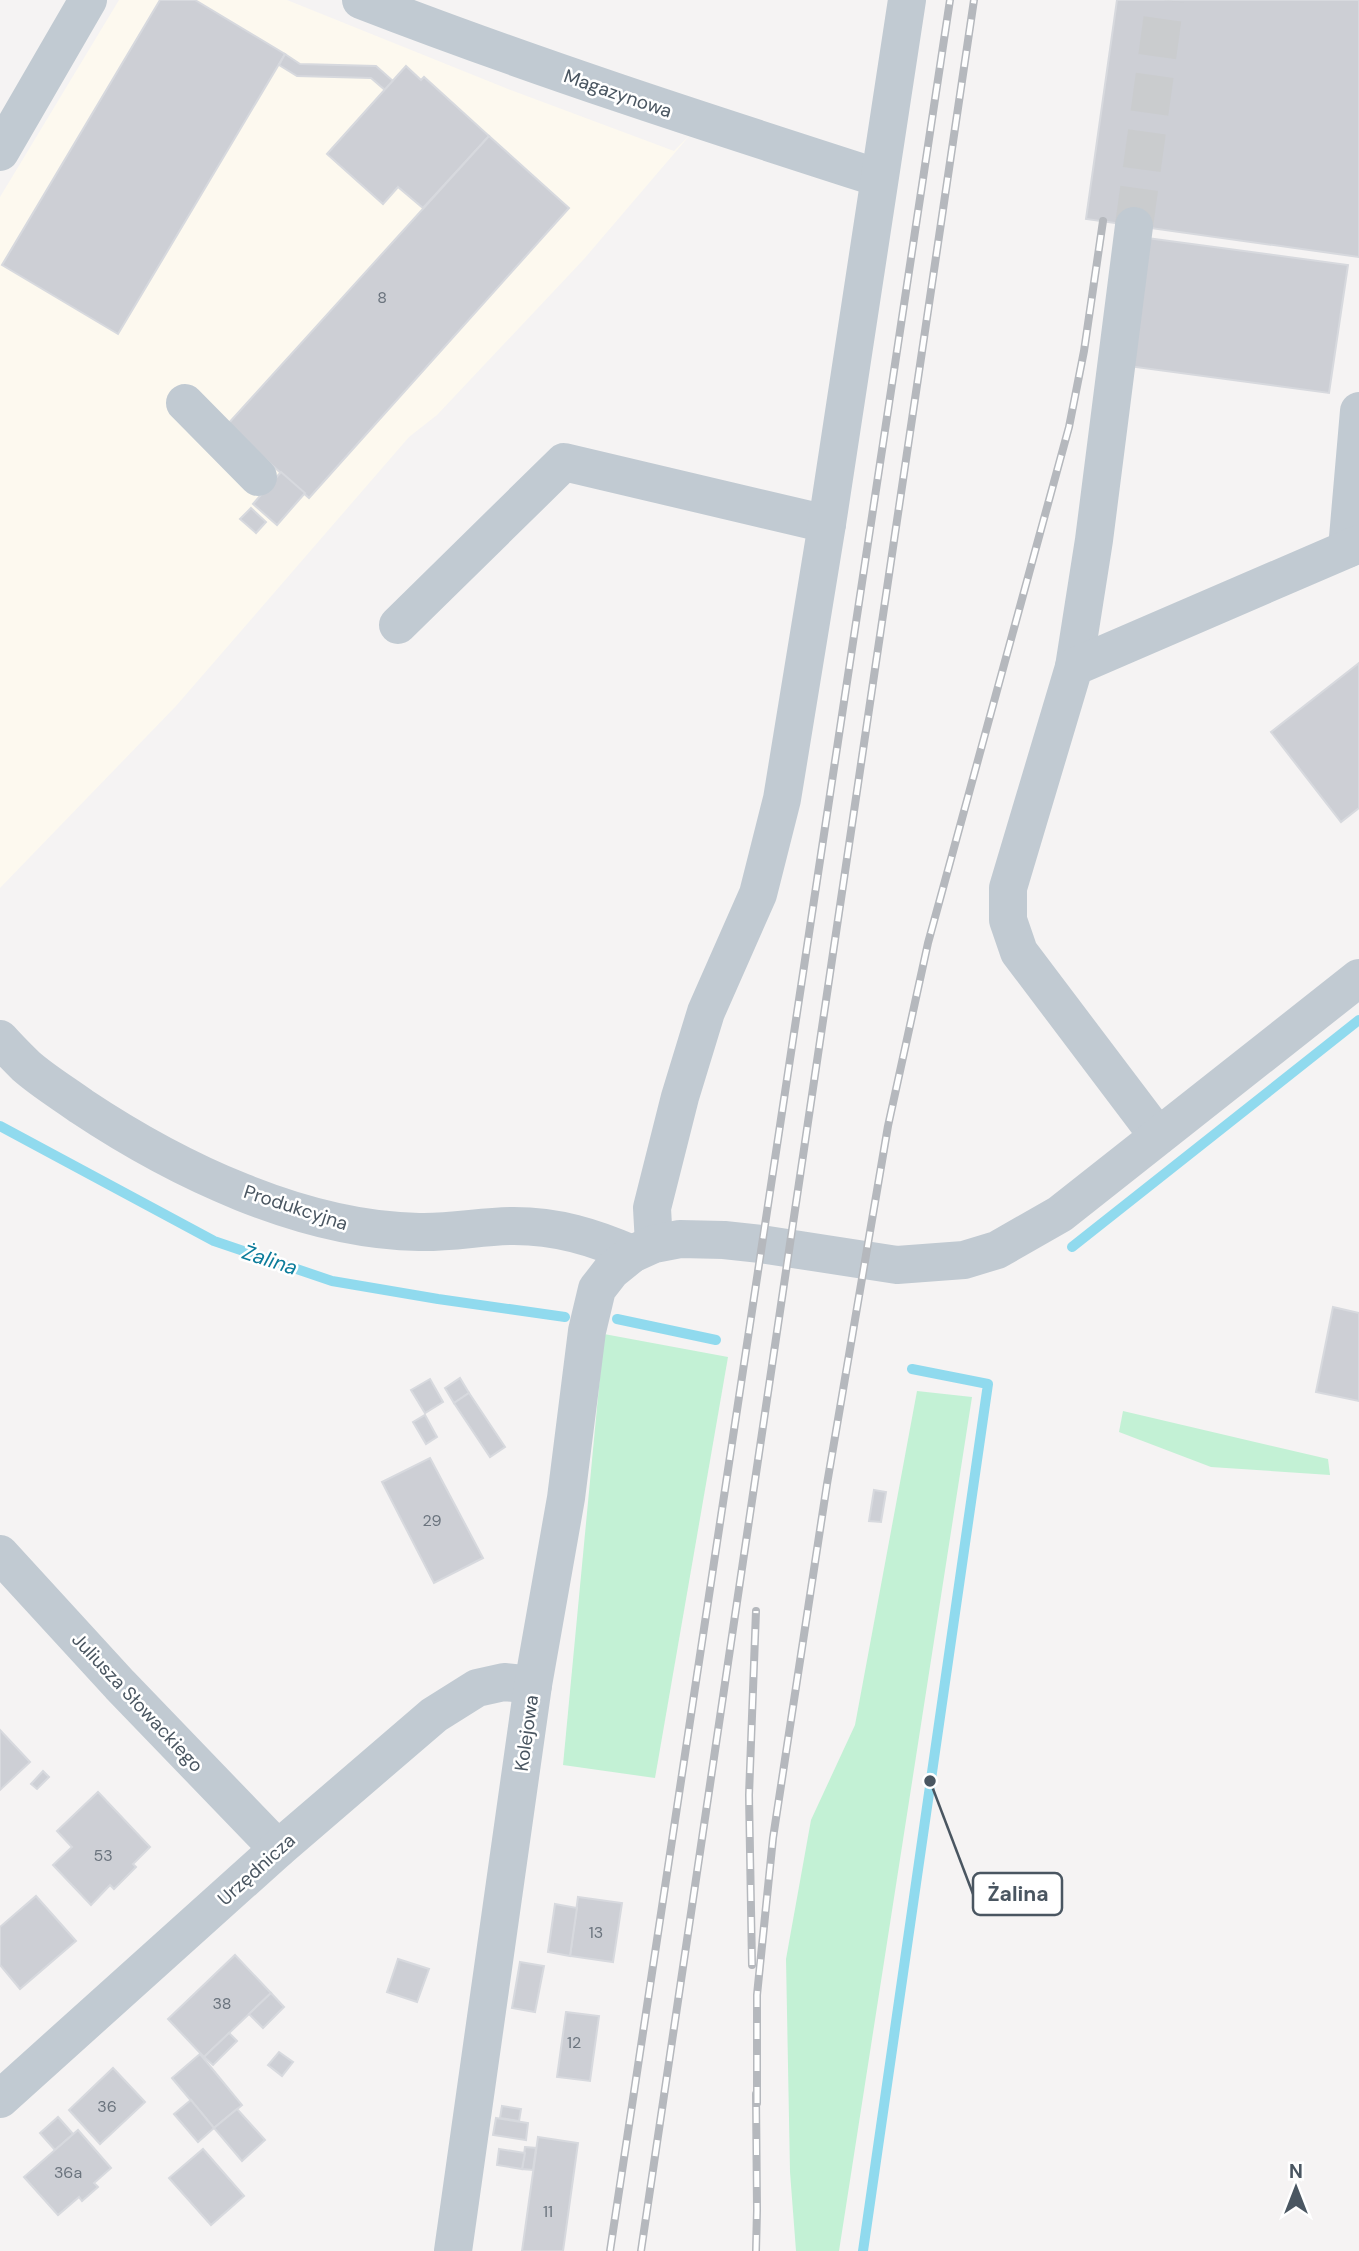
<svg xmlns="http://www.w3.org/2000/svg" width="1359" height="2251" viewBox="0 0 1359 2251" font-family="'DM Sans',sans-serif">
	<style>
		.commercial { fill: #fdf9ef }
		.green { fill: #c3f1d5 }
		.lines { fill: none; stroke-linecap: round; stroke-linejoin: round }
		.stream { stroke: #90daee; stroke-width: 10 }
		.building { fill: #cdcfd5; stroke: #d7d9de; stroke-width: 2 }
		.minor-tunnel { stroke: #caccce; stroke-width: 38; stroke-dasharray: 38 19; stroke-linecap: butt }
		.minor { stroke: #c1cad2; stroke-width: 38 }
		.rail-casing { stroke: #b5b8bd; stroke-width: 8 }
		.rail { stroke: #fff; stroke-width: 5; stroke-dasharray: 16; stroke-linecap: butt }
		.labels { text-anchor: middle; stroke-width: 5; stroke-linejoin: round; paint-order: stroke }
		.number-label { font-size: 16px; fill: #6b747e }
		.street-label { font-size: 19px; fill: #4a5661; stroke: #fff }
		.water-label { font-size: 21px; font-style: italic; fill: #0c7c9b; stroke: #fff }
		.leader { fill: none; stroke: #4a5661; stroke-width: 2.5 }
		.callout-dot { fill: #4a5661; stroke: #fff; stroke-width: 2.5 }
		.callout { fill: #fff; stroke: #4a5661; stroke-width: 2.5 }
		.callout-label { font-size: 21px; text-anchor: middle; font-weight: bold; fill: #4a5661 }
	</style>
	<rect width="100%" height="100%" fill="#f5f3f3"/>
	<path class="commercial" d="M 119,0 L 287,0 L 508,89 L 674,151 L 690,135 L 584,259 L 437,415 L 409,437 L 176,706 L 0,888 L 0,197 Z"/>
	<g class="green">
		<path d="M 604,1334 L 728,1357 L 655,1778 L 563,1765 Z"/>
		<path d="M 917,1391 L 972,1397 L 839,2251 L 796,2251 L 790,2172 L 786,1959 L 811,1820 L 855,1725 Z"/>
		<path d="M 1123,1411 L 1328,1459 L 1330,1475 L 1211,1467 L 1119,1432 Z"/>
	</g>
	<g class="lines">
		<g class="stream">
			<path d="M 0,1126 L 214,1241 L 332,1281 L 438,1299 L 565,1317"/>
			<path d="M 1072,1247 L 1359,1020"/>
			<path d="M 617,1319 L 716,1340"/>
			<path d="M 863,2251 L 988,1384 L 912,1369"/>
		</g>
	</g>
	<g class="building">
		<path d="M 160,0 L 195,0 L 285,54 L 118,334 L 2,265 Z"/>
		<path d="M 1117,0 L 1359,0 L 1359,257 L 1086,219 Z"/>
		<path d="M 285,54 L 300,64 L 376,66 L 393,81 L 385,90 L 371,78 L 297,76 L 279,65 Z"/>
		<path d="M 406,66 L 421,80 L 424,77 L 489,136 L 423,208 L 398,187 L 383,204 L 327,154 Z"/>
		<path d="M 489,136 L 569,208 L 309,498 L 227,425 Z"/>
		<path d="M 1147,238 L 1348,265 L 1329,393 L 1128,366 Z"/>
		<path d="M 281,472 L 305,493 L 277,525 L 253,504 Z"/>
		<path d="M 251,508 L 266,522 L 256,533 L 240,519 Z"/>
		<path d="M 1359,663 L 1359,808 L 1341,822 L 1271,732 Z"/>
		<path d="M 1333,1307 L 1359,1313 L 1359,1401 L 1316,1392 Z"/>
		<path d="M 460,1378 L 469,1393 L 454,1403 L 445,1388 Z"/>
		<path d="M 430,1379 L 443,1402 L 425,1413 L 411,1390 Z"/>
		<path d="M 469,1393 L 505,1447 L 490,1457 L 454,1403 Z"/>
		<path d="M 425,1415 L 437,1437 L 426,1444 L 413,1422 Z"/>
		<path d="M 430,1458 L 483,1558 L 434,1583 L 382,1482 Z"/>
		<path d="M 874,1490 L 886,1492 L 881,1522 L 869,1521 Z"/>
		<path d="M 0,1730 L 30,1762 L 0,1790 Z"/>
		<path d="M 43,1771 L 49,1777 L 37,1789 L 31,1784 Z"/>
		<path d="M 98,1792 L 150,1847 L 133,1864 L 136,1867 L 114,1889 L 110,1885 L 91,1905 L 53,1865 L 72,1847 L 57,1831 Z"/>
		<path d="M 36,1896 L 76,1941 L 20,1989 L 0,1965 L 0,1927 Z"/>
		<path d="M 578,1897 L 622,1903 L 613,1962 L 570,1956 Z"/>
		<path d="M 555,1904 L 577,1908 L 570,1956 L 548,1952 Z"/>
		<path d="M 235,1955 L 271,1993 L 204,2057 L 168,2019 Z"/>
		<path d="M 398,1959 L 429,1969 L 417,2002 L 387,1992 Z"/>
		<path d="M 520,1962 L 544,1966 L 535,2012 L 512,2008 Z"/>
		<path d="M 271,1993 L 284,2007 L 263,2028 L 249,2014 Z"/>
		<path d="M 566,2012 L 599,2016 L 590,2081 L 557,2077 Z"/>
		<path d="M 229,2033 L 237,2041 L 213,2065 L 204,2057 Z"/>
		<path d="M 279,2052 L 293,2062 L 282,2076 L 268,2065 Z"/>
		<path d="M 200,2054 L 242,2105 L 214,2128 L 172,2078 Z"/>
		<path d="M 113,2068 L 145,2102 L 100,2144 L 69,2110 Z"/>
		<path d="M 191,2100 L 214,2128 L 198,2142 L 174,2114 Z"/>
		<path d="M 502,2106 L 521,2109 L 519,2121 L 500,2118 Z"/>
		<path d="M 237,2109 L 265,2140 L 242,2161 L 214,2128 Z"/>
		<path d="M 58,2117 L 73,2134 L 55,2150 L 40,2133 Z"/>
		<path d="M 496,2118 L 528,2123 L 526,2140 L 493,2135 Z"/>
		<path d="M 78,2130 L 111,2168 L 94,2183 L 98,2187 L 82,2201 L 79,2197 L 58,2215 L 24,2177 Z"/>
		<path d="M 538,2137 L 578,2143 L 563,2251 L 522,2251 Z"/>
		<path d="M 525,2147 L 536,2148 L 533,2170 L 522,2169 Z"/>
		<path d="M 203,2149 L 244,2196 L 211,2225 L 169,2178 Z"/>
		<path d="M 499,2149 L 525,2153 L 522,2169 L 497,2165 Z"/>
	</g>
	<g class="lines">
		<path class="minor-tunnel" d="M 1134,226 L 1165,0"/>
		<g class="minor">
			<path d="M 361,0 C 531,66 705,122 879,178"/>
			<path d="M 0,152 L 88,0"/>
			<path d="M 185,403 L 258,477"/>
			<path d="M 1347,549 L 1359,411"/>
			<path d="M 398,625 L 564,462 L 827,524"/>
			<path d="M 1074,667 L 1094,540 L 1134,226"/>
			<path d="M 0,1039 C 8,1048 17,1057 26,1066 C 43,1081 63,1093 81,1106 C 177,1170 302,1230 419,1232 C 451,1233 483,1226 514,1226 C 557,1226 593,1237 632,1254"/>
			<path d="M 1158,1136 L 1019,952 L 1008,920 L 1008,888 L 1074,667 L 1359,544"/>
			<path d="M 654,1244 L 652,1208 L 680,1097 L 706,1012 L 758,894 L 782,799 L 827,524 L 907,0"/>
			<path d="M 0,1554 L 120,1685 L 278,1849"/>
			<path d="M 0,2099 L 278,1849 L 434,1715 L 477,1688 L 504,1682 L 533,1685"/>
			<path d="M 453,2251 L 533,1685 L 566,1498 L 587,1331 L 597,1289 L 611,1271 L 632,1254 L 654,1244 L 680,1239 L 724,1240 L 761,1244 L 897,1265 L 964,1260 L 997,1250 L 1060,1214 L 1359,978"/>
		</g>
		<defs>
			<g id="rail">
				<path d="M 752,1965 L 749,1795 L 756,1611"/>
				<path d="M 757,2103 L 757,1995 L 773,1838 L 827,1484 L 888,1126 L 928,943 L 1069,427 L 1084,351 L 1103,221"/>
				<path d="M 610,2251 L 950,0"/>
				<path d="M 641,2251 L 974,0"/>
				<path d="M 756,2251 L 757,2210 L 756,2094"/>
			</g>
		</defs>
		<use href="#rail" class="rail-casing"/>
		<use href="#rail" class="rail"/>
	</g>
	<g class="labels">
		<g class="number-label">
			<text x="382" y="303">8</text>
			<text x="432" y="1526">29</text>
			<text x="103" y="1861">53</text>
			<text x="596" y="1938">13</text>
			<text x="222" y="2009">38</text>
			<text x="574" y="2048">12</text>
			<text x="107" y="2112">36</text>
			<text x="68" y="2178">36a</text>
			<text x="548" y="2217">11</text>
		</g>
		<g class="street-label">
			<text transform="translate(618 93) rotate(19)" y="7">Magazynowa</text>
			<text transform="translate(296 1207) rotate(18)" y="7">Produkcyjna</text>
			<text transform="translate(138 1702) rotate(47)" y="7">Juliusza Słowackiego</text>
			<text transform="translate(526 1733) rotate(-82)" y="7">Kolejowa</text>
			<text transform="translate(256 1869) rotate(-42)" y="7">Urzędnicza</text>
		</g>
		<g class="water-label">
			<text transform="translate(270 1260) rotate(18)" y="7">Żalina</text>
		</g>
	</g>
	<path class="leader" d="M930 1781L973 1894"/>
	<circle class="callout-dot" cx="930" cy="1781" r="7"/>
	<rect class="callout" x="973" y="1873" width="89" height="42" rx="7"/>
	<g class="callout-label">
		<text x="1018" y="1901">Żalina</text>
	</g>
	<g transform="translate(1296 2188)" stroke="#ffffff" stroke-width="5" paint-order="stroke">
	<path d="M0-5L12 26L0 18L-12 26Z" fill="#4a5661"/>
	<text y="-10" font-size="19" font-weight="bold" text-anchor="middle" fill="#4a5661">N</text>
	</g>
</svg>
